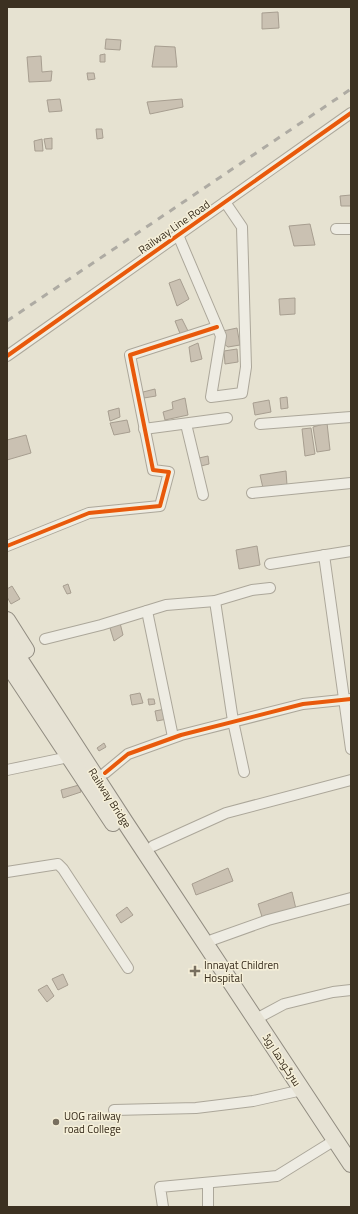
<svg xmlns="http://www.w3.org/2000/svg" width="358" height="1214" viewBox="0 0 358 1214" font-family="Georgia,Cairo,serif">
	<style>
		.building { fill: #cac1b2; stroke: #a79e90 }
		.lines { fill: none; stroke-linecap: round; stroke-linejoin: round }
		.minor-casing { stroke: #aca79a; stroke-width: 12 }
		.primary-casing { stroke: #918c81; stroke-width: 18 }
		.minor { stroke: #eeece3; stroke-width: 10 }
		.primary { stroke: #e6e2d4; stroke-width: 16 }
		.rail { stroke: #aeaba3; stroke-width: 3; stroke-dasharray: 7 7; stroke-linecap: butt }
		.cycleway-casing { stroke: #f6f0d9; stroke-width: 6 }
		.cycleway { stroke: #e8590c; stroke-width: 4 }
		.poi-dot { fill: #786f5f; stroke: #f6f0d9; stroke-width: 1.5 }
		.labels { text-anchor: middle; stroke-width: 3; stroke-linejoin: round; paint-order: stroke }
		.street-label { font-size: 11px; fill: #3c3121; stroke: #f6f0d9 }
		.poi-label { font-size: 11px; fill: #3c3121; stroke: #f6f0d9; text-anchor: start }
	</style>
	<rect width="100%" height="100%" fill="#e6e2d1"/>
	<g class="building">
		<path d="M 278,12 L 279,28 L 262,29 L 262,13 Z"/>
		<path d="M 106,39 L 121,40 L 120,50 L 105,49 Z"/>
		<path d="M 155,46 L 175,47 L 177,67 L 152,67 Z"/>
		<path d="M 105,54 L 105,62 L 100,62 L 100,55 Z"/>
		<path d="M 41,56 L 42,72 L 52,71 L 51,81 L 29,82 L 27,57 Z"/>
		<path d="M 87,73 L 94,73 L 95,79 L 88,80 Z"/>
		<path d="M 60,99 L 62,111 L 49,112 L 47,100 Z"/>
		<path d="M 182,99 L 183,107 L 150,114 L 147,102 Z"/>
		<path d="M 96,129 L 102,129 L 103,138 L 97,139 Z"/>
		<path d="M 52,138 L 52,149 L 46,149 L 44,139 Z"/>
		<path d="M 42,139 L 43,151 L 35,151 L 34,141 Z"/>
		<path d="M 351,195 L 351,206 L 341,206 L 340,196 Z"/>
		<path d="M 310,224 L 315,245 L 294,246 L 289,226 Z"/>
		<path d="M 180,279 L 189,299 L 177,306 L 169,283 Z"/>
		<path d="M 295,298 L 295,314 L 280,315 L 279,299 Z"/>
		<path d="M 182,319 L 189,333 L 181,336 L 175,321 Z"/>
		<path d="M 237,328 L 240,345 L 228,347 L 224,344 L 223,331 Z"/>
		<path d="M 198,343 L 202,359 L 191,362 L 189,347 Z"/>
		<path d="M 237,349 L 238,362 L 225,364 L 224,351 Z"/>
		<path d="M 155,389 L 156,396 L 144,398 L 143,392 Z"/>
		<path d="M 287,397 L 288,408 L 281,409 L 280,398 Z"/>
		<path d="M 185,398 L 188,415 L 165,420 L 163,412 L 173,409 L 172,402 Z"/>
		<path d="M 269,400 L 271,412 L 255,415 L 253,403 Z"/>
		<path d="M 119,408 L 120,417 L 110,421 L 108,411 Z"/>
		<path d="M 127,420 L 130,432 L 114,435 L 110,423 Z"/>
		<path d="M 327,423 L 330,450 L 317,452 L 313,427 Z"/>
		<path d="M 311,428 L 315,454 L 305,456 L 302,429 Z"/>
		<path d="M 26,435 L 31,453 L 7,460 L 7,440 Z"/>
		<path d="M 208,456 L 209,464 L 201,466 L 199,458 Z"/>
		<path d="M 286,471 L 287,485 L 263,488 L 260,475 Z"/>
		<path d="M 257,546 L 260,565 L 239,569 L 236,550 Z"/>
		<path d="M 68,584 L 71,593 L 67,594 L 63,586 Z"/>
		<path d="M 12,586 L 20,599 L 11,604 L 7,597 L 7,589 Z"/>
		<path d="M 120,623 L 123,635 L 114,641 L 110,628 L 112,627 L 112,625 Z"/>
		<path d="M 140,693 L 143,703 L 132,705 L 130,695 Z"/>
		<path d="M 148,699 L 154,699 L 155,704 L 149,705 Z"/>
		<path d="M 165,709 L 167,719 L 157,721 L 155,711 Z"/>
		<path d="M 104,743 L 106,747 L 99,751 L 97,748 Z"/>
		<path d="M 79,785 L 81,792 L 63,798 L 61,790 Z"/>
		<path d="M 228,868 L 233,881 L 196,895 L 192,884 Z"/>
		<path d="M 292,892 L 296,909 L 263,920 L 258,904 Z"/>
		<path d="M 127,907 L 133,915 L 121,923 L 116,915 Z"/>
		<path d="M 63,974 L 68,985 L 58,990 L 52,979 Z"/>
		<path d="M 47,985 L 54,996 L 47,1002 L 38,990 Z"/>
	</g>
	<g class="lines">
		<defs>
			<g id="minor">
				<path d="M 336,229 L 351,229"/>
				<path d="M 178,235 L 221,336 L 211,397 L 242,393 L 246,367 L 242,227 L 225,202"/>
				<path d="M 7,356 L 351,113"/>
				<path d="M 186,424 L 203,495"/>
				<path d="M 260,424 L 351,417"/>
				<path d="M 144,429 L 227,418"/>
				<path d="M 252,493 L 351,483"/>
				<path d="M 7,546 L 89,513 L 160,506 L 169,472 L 153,470 L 130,355 L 217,327"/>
				<path d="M 324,555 L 351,749"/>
				<path d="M 270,564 L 351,551"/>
				<path d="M 215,601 L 233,721 L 244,772"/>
				<path d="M 147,611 L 173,737"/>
				<path d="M 45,639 L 101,625 L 166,605 L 215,601 L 252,590 L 270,588"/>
				<path d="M 7,770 L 69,757"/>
				<path d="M 105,773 L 128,754 L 181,735 L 303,704 L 351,699"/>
				<path d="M 153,846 L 226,813 L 351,780"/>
				<path d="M 7,872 L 58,864 L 63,869 L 128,968"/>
				<path d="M 212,940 L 268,920 L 351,898"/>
				<path d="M 256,1019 L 284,1004 L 333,992 L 351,990"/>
				<path d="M 114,1110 L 196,1108 L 253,1101 L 302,1090"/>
				<path d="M 208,1183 L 208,1207"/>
				<path d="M 163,1207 L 160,1187 L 277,1176 L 335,1140"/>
			</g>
			<g id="primary">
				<path d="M 7,620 L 26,650"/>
				<path d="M 7,640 L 125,822 L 351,1164"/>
				<path d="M 7,663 L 113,823"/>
			</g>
		</defs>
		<use href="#minor" class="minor-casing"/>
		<use href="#primary" class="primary-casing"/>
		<use href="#minor" class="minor"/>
		<use href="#primary" class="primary"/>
		<path class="rail" d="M 7,321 L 351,89"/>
		<defs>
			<g id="cycleway">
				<path d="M 7,356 L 351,113"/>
				<path d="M 7,546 L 89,513 L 160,506 L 169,472 L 153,470 L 130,355 L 217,327"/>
				<path d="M 105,773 L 128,754 L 181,735 L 303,704 L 351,699"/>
			</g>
		</defs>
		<use href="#cycleway" class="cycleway-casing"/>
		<use href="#cycleway" class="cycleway"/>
	</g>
	<g class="poi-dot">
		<path d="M193 965h4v4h4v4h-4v4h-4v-4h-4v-4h4z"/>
		<circle cx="56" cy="1122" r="4"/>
	</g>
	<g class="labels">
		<g class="street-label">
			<text transform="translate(174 227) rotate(-35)" y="4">Railway Line Road</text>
			<text transform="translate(110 798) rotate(57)" y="4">Railway Bridge</text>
			<text transform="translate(282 1060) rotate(57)" y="4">سرگودھا روڈ</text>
		</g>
		<g class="poi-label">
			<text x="204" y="969">Innayat Children<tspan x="204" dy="13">Hospital</tspan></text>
			<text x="64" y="1120">UOG railway<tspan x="64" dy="13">road College</tspan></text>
		</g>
	</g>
	<rect width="358" height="1214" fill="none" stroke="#3c3121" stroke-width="16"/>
</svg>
